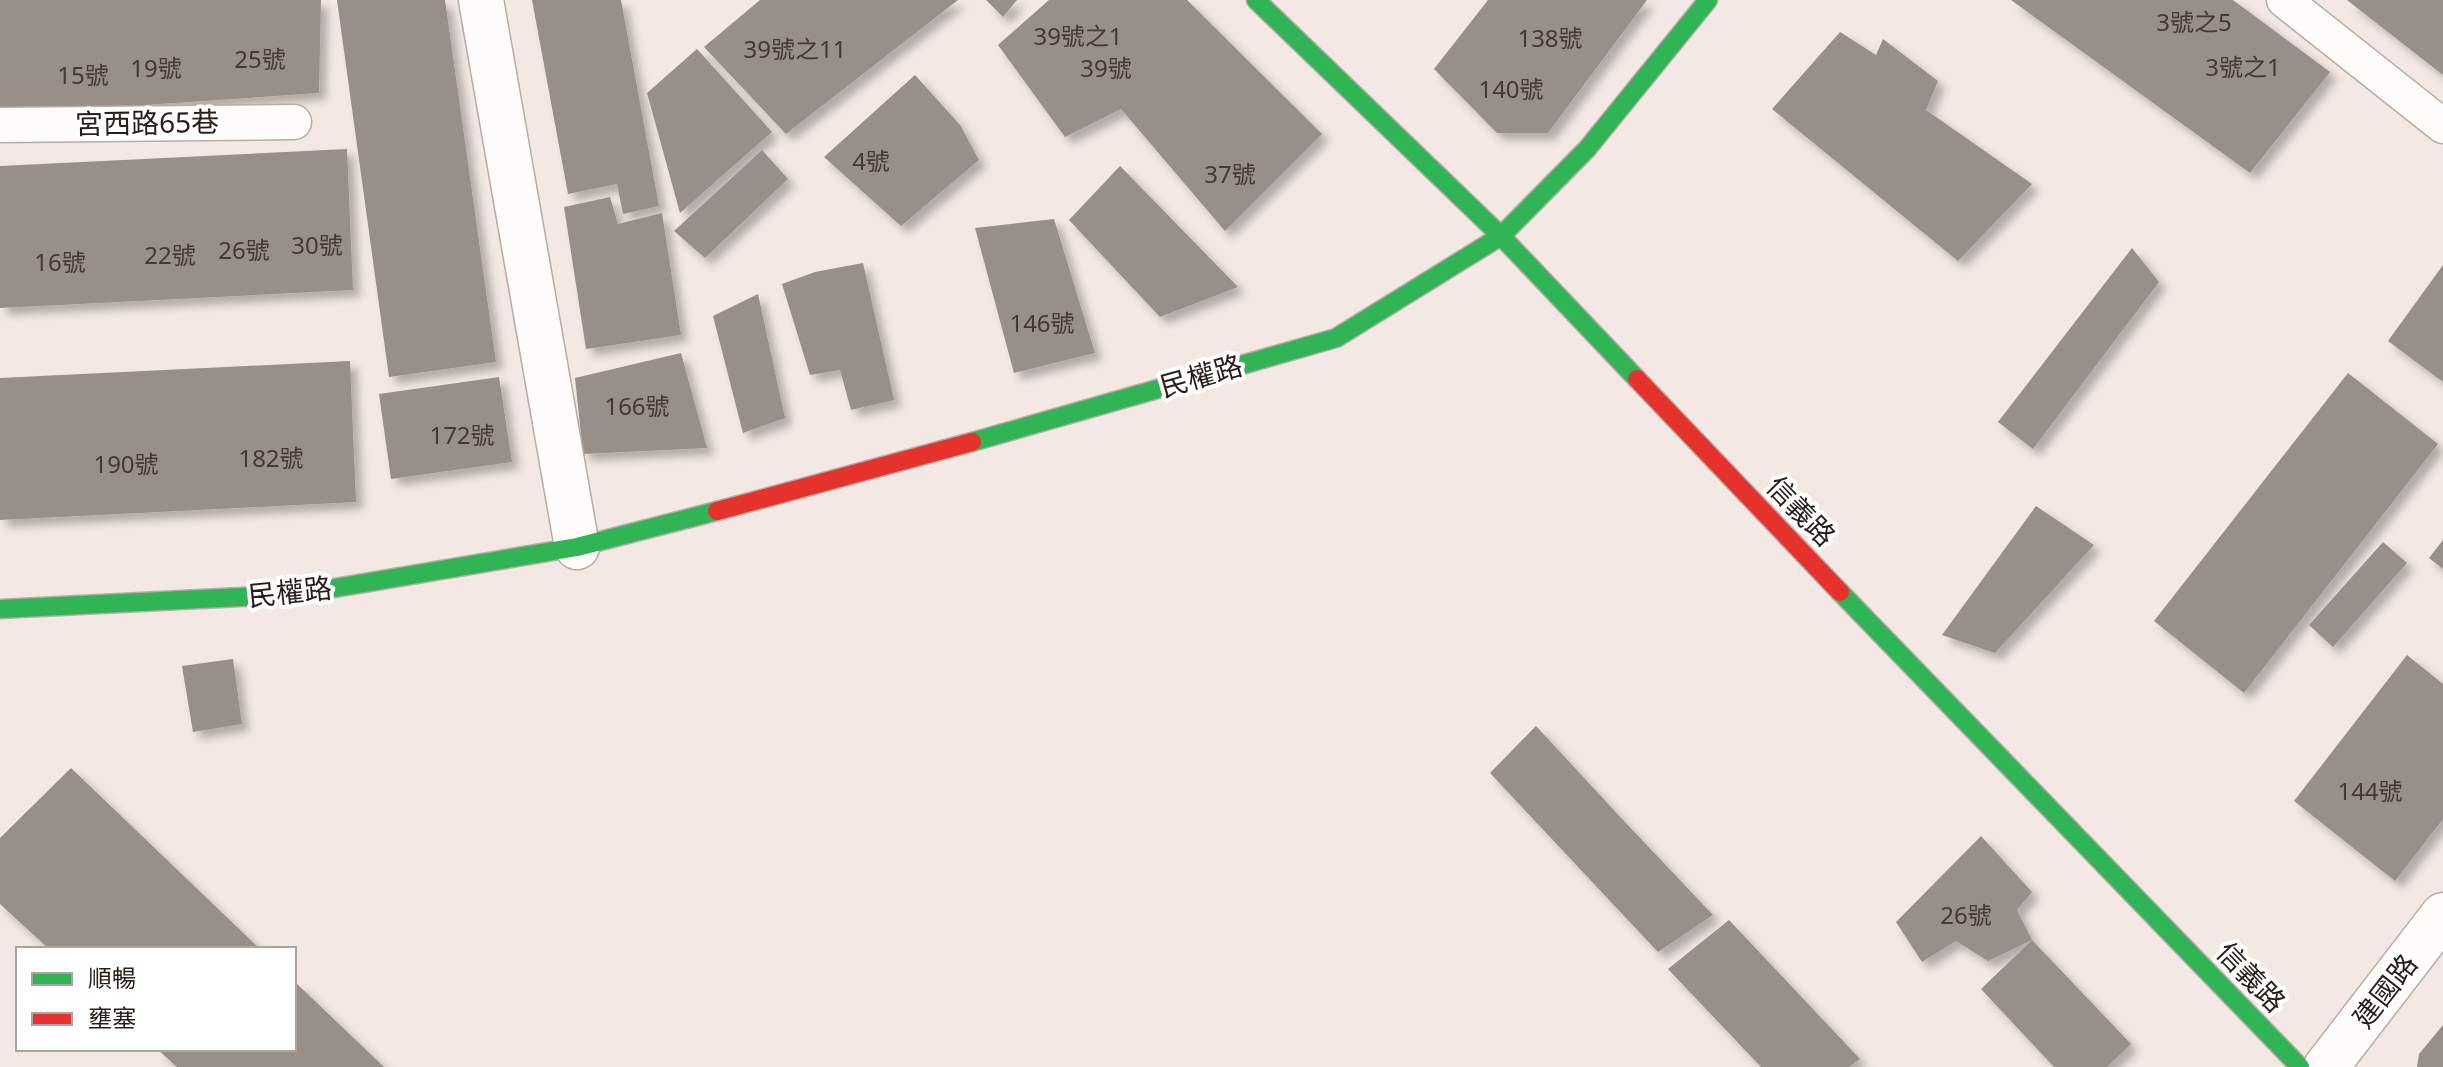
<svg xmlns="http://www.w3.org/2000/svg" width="2443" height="1067" viewBox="0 0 2443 1067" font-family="'Noto Sans','Noto Sans TC',sans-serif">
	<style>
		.building { fill: #988e8a; filter: url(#shadow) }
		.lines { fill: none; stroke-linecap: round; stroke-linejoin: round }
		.lane-casing { stroke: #b7aca7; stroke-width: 37 }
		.street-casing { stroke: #b7aca7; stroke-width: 47 }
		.fast-casing { stroke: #b7aca7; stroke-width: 21 }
		.jam-casing { stroke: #b7aca7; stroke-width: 21 }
		.lane { stroke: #fdfcfb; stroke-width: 34 }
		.street { stroke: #fdfcfb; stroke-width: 44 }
		.fast { stroke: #30b455; stroke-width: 18 }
		.jam { stroke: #e5322d; stroke-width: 18 }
		.labels { text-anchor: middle; stroke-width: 8; stroke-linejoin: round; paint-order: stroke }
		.number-label { font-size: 24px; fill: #453934 }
		.street-label { font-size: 28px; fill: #291d18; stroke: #fff }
	</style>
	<defs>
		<filter id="shadow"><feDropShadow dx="7" dy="7" stdDeviation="4" flood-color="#0004"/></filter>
	</defs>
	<rect width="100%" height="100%" fill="#f3e8e3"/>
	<g class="building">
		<path d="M 0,0 L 321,0 L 319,93 L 0,115 Z"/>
		<path d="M 337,0 L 445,0 L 496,362 L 389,377 Z"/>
		<path d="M 532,0 L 621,0 L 659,206 L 623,214 L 617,184 L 568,194 Z"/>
		<path d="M 760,0 L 958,0 L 786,134 L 704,47 Z"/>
		<path d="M 986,0 L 1017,0 L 1003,17 Z"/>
		<path d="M 1049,0 L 1187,0 L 1322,134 L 1225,231 L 1121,109 L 1065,137 L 998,45 Z"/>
		<path d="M 1488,0 L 1647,0 L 1548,133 L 1497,133 L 1434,69 Z"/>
		<path d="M 2011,0 L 2233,0 L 2330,72 L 2250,173 Z"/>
		<path d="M 2347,0 L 2443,0 L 2443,75 Z"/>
		<path d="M 1840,32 L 1876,55 L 1883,39 L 1938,81 L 1926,110 L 2032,184 L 1958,261 L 1772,109 Z"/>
		<path d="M 697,49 L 772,132 L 680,213 L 647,93 Z"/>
		<path d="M 915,75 L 960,125 L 979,160 L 901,226 L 824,157 Z"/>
		<path d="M 347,149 L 353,290 L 0,308 L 0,166 Z"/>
		<path d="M 762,150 L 788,179 L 705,258 L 674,231 Z"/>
		<path d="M 1120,166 L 1238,287 L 1160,317 L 1069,220 Z"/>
		<path d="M 610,197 L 618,224 L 662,213 L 681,335 L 586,349 L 564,207 Z"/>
		<path d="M 1054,219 L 1095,353 L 1014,373 L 975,228 Z"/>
		<path d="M 2132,248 L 2159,282 L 2033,449 L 1998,422 Z"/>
		<path d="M 863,263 L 894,400 L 851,410 L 840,370 L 810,375 L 782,284 L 815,272 Z"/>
		<path d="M 2443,265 L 2443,382 L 2388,341 Z"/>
		<path d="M 758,294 L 785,418 L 743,433 L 713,316 Z"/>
		<path d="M 681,353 L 707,448 L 583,454 L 575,378 Z"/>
		<path d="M 350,361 L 356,502 L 0,520 L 0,378 Z"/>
		<path d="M 2348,373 L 2438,444 L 2244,693 L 2154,621 Z"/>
		<path d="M 499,377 L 512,462 L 391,479 L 379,394 Z"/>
		<path d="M 2036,506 L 2094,545 L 1995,653 L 1942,635 Z"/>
		<path d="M 2443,540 L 2443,569 L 2429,558 Z"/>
		<path d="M 2383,542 L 2407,563 L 2333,647 L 2309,625 Z"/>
		<path d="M 2407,655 L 2443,684 L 2443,819 L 2395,881 L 2294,801 Z"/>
		<path d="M 233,659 L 242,724 L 193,732 L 182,666 Z"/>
		<path d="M 1536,726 L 1623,820 L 1713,915 L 1658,952 L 1490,773 Z"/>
		<path d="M 71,768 L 260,949 L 49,949 L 0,904 L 0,838 Z"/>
		<path d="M 1981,836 L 2032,892 L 2017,910 L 2032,940 L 1988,961 L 1956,941 L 1922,962 L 1896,922 Z"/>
		<path d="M 1729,920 L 1860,1059 L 1849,1067 L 1761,1067 L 1668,969 Z"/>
		<path d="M 2032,940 L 2131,1044 L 2107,1067 L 2054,1067 L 1981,989 Z"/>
		<path d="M 294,981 L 384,1067 L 177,1067 L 157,1049 L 294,1049 Z"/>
		<path d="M 2443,1025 L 2443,1067 L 2417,1067 L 2419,1054 Z"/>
	</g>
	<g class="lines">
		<defs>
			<g id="lane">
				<path d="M 2284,0 L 2443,126"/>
				<path d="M 0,125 L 294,122"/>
			</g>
			<g id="street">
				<path d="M 481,0 L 577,547"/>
				<path d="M 2326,1067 L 2443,915"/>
			</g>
			<g id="fast">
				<path d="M 1256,0 L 1501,236 L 1637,379"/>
				<path d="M 972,442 L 1336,338 L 1501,236 L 1587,149 L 1708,0"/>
				<path d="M 1840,592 L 2300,1067"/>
				<path d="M 0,609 L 299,594 L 577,547 L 717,511"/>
			</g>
			<g id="jam">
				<path d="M 1637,379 L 1840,592"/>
				<path d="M 717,511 L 972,442"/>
			</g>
		</defs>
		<use href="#lane" class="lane-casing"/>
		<use href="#street" class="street-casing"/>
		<use href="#fast" class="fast-casing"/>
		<use href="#jam" class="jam-casing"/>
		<use href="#lane" class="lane"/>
		<use href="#street" class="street"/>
		<use href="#fast" class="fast"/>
		<use href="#jam" class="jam"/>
	</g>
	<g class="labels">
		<g class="number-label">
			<text x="2194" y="31">3號之5</text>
			<text x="1078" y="45">39號之1</text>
			<text x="1550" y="47">138號</text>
			<text x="795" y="58">39號之11</text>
			<text x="260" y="68">25號</text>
			<text x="2243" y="76">3號之1</text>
			<text x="156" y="77">19號</text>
			<text x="1106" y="77">39號</text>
			<text x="83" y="84">15號</text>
			<text x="1511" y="98">140號</text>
			<text x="871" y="170">4號</text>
			<text x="1230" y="183">37號</text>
			<text x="317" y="254">30號</text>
			<text x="244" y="259">26號</text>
			<text x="170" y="264">22號</text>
			<text x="60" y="271">16號</text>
			<text x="1042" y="332">146號</text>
			<text x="637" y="415">166號</text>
			<text x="462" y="444">172號</text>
			<text x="271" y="467">182號</text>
			<text x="126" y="473">190號</text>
			<text x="2370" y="800">144號</text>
			<text x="1966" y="924">26號</text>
		</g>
		<g class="street-label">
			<text transform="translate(147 123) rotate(-1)" y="10">宮西路65巷</text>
			<text transform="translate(1201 376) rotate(-16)" y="10">民權路</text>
			<text transform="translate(1801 511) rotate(46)" y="10">信義路</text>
			<text transform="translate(290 592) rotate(-6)" y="10">民權路</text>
			<text transform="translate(2251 977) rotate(46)" y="10">信義路</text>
			<text transform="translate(2385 991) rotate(-52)" y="10">建國路</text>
		</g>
	</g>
	<rect x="16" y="947" width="280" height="104" fill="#ffffff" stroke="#a9a5a3" stroke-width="2"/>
	<rect x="32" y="973" width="40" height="12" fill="#30b455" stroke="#a9a5a3" stroke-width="2"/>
	<text x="88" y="987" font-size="24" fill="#291d18">順暢</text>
	<rect x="32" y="1013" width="40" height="12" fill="#e5322d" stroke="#a9a5a3" stroke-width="2"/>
	<text x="88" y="1027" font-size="24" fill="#291d18">壅塞</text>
</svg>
